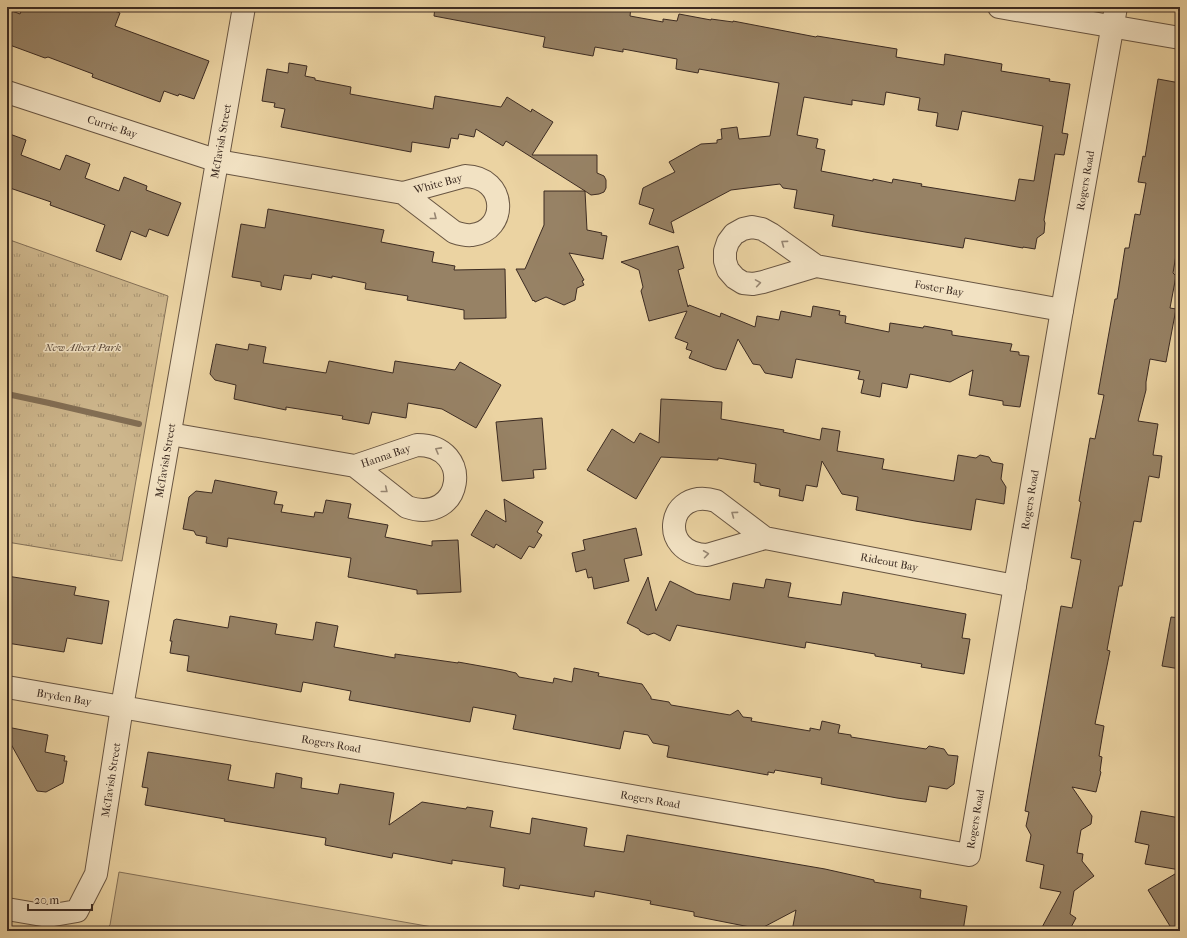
<svg xmlns="http://www.w3.org/2000/svg" width="1187" height="938" viewBox="0 0 1187 938" font-family="'IM FELL French Canon',serif">
	<style>
		.grass { fill: #cdb68c; stroke: #847057 }
		.park { fill: url(#park-tufts); stroke: #847057 }
		.lines { fill: none; stroke-linecap: round; stroke-linejoin: round }
		.stream { stroke: #826e54; stroke-width: 6 }
		.building { fill: #978265; stroke: #3c2b22; fill-rule: evenodd }
		.minor-casing { stroke: #685542; stroke-width: 24 }
		.minor { stroke: #f2e2c3; stroke-width: 22 }
		.oneway { stroke: #978672 }
		.labels { text-anchor: middle; stroke-width: 3; stroke-linejoin: round; paint-order: stroke }
		.street-label { font-size: 11px; fill: #3c2b22; stroke: #f2e2c3 }
		.park-label { font-size: 11px; font-style: italic; fill: #594737; stroke: #f2e2c3 }
	</style>
	<defs>
		<pattern id="park-tufts" width="24" height="20" patternUnits="userSpaceOnUse"><rect width="24" height="20" fill="#cdb68c"/><path d="M3 7l-1-3M5 7V3M7 7l1-3M15 17l-1-3M17 17v-4M19 17l1-3" fill="none" stroke="#a89472"/></pattern>
	</defs>
	<rect width="100%" height="100%" fill="#ebd3a2"/>
	<filter id="stains"><feTurbulence type="fractalNoise" baseFrequency=".005" numOctaves="4"/><feColorMatrix values="0 0 0 0 .2 0 0 0 0 .09 0 0 0 0 .02 0 0 0 .5 -.17"/></filter>
	<radialGradient id="worn" r=".72"><stop offset=".6" stop-color="#630" stop-opacity="0"/><stop offset="1" stop-color="#630" stop-opacity=".3"/></radialGradient>
	<path class="grass" d="M 119,872 L 455,931 L 104,931 L 110,925 Z"/>
	<path class="park" d="M 7,239 L 168,296 L 122,561 L 7,542 Z"/>
	<g class="lines">
		<path class="stream" d="M 7,394 L 49,403 L 139,424"/>
	</g>
	<g class="building">
		<path d="M 23,7 L 104,7 L 120,13 L 115,26 L 209,61 L 194,99 L 179,94 L 178,96 L 164,91 L 160,102 L 92,77 L 93,74 L 48,57 L 45,58 L 7,44 L 7,9 L 20,14 Z"/>
		<path d="M 435,7 L 631,7 L 630,16 L 663,22 L 663,19 L 677,21 L 679,14 L 711,20 L 711,19 L 733,22 L 733,21 L 816,37 L 817,36 L 897,49 L 896,57 L 944,65 L 945,54 L 1002,64 L 1001,71 L 1050,79 L 1049,81 L 1070,84 L 1062,133 L 1068,134 L 1064,155 L 1055,154 L 1044,220 L 1045,223 L 1044,233 L 1037,238 L 1035,249 L 1023,247 L 1023,248 L 965,238 L 963,248 L 865,232 L 832,226 L 834,215 L 794,208 L 797,190 L 783,188 L 780,184 L 731,190 L 671,222 L 674,233 L 649,224 L 654,209 L 639,204 L 643,188 L 675,172 L 669,162 L 701,144 L 717,143 L 717,140 L 722,139 L 721,129 L 737,127 L 739,139 L 770,136 L 779,83 L 699,69 L 698,73 L 676,69 L 677,59 L 623,49 L 623,52 L 595,47 L 593,56 L 543,47 L 545,37 L 434,16 ZM 886,92 L 920,98 L 918,110 L 938,113 L 936,126 L 958,130 L 962,111 L 1043,126 L 1034,181 L 1019,179 L 1015,201 L 921,186 L 922,184 L 893,179 L 892,183 L 873,179 L 873,181 L 821,171 L 825,150 L 816,148 L 818,139 L 797,135 L 804,97 L 852,105 L 852,100 L 884,105 Z"/>
		<path d="M 289,63 L 307,66 L 305,76 L 315,78 L 315,80 L 351,87 L 350,94 L 433,109 L 435,96 L 501,107 L 507,97 L 531,112 L 532,109 L 553,122 L 532,155 L 597,155 L 597,173 L 604,176 L 606,180 L 606,188 L 604,192 L 599,194 L 591,195 L 585,191 L 587,230 L 602,233 L 601,235 L 607,236 L 603,259 L 569,253 L 584,280 L 582,281 L 584,285 L 577,288 L 575,300 L 564,305 L 546,297 L 535,302 L 534,300 L 533,301 L 516,269 L 525,269 L 544,225 L 544,191 L 585,191 L 506,141 L 503,146 L 476,129 L 474,137 L 459,134 L 458,139 L 451,138 L 449,148 L 412,142 L 411,152 L 281,127 L 285,109 L 274,107 L 275,103 L 262,101 L 267,69 L 288,73 Z"/>
		<path d="M 1158,79 L 1180,83 L 1180,231 L 1173,273 L 1176,276 L 1170,308 L 1176,309 L 1166,362 L 1150,359 L 1146,382 L 1146,390 L 1138,421 L 1158,424 L 1153,455 L 1162,456 L 1159,478 L 1149,476 L 1141,522 L 1134,521 L 1122,586 L 1119,586 L 1107,650 L 1110,651 L 1095,724 L 1104,726 L 1099,756 L 1102,757 L 1100,771 L 1101,772 L 1096,792 L 1072,787 L 1092,816 L 1091,824 L 1081,830 L 1077,853 L 1083,854 L 1082,861 L 1094,876 L 1074,891 L 1070,914 L 1076,918 L 1069,931 L 1040,931 L 1061,892 L 1040,888 L 1044,865 L 1026,861 L 1031,835 L 1026,826 L 1029,812 L 1025,811 L 1061,606 L 1072,608 L 1081,560 L 1071,558 L 1081,502 L 1079,501 L 1090,438 L 1095,439 L 1104,395 L 1098,394 L 1115,299 L 1117,299 L 1125,248 L 1129,248 L 1135,214 L 1140,215 L 1146,183 L 1138,182 L 1143,156 L 1145,157 Z"/>
		<path d="M 7,133 L 26,140 L 21,155 L 60,170 L 66,155 L 90,164 L 85,178 L 119,191 L 124,177 L 147,186 L 146,190 L 181,203 L 168,236 L 149,229 L 146,237 L 131,231 L 121,260 L 96,251 L 105,225 L 50,205 L 51,202 L 7,187 Z"/>
		<path d="M 268,209 L 384,230 L 381,242 L 434,252 L 432,262 L 455,266 L 454,270 L 505,269 L 506,318 L 464,319 L 464,310 L 407,300 L 408,296 L 365,289 L 366,283 L 332,276 L 332,278 L 312,274 L 311,279 L 284,275 L 281,290 L 261,286 L 261,282 L 232,277 L 241,224 L 265,228 Z"/>
		<path d="M 678,246 L 684,268 L 678,270 L 688,307 L 689,305 L 720,317 L 721,313 L 755,327 L 757,316 L 779,320 L 781,311 L 811,317 L 813,306 L 840,311 L 839,315 L 846,316 L 845,323 L 889,332 L 890,323 L 923,328 L 924,326 L 952,331 L 952,335 L 1012,344 L 1010,351 L 1019,352 L 1019,355 L 1029,356 L 1020,407 L 1003,405 L 1003,401 L 969,395 L 973,370 L 950,382 L 910,374 L 907,388 L 882,383 L 880,397 L 861,393 L 864,380 L 858,379 L 860,371 L 796,359 L 792,378 L 765,373 L 760,365 L 753,364 L 738,339 L 726,370 L 715,368 L 689,358 L 692,351 L 686,349 L 688,343 L 675,338 L 687,311 L 649,321 L 641,291 L 643,287 L 639,270 L 621,262 Z"/>
		<path d="M 216,344 L 248,350 L 249,344 L 266,347 L 263,363 L 326,373 L 329,361 L 393,373 L 395,361 L 455,370 L 460,362 L 501,385 L 476,428 L 442,409 L 408,403 L 406,418 L 372,412 L 369,424 L 342,419 L 343,416 L 286,407 L 286,410 L 234,399 L 236,385 L 215,380 L 210,374 Z"/>
		<path d="M 661,399 L 722,402 L 721,419 L 784,430 L 783,432 L 820,440 L 822,428 L 840,431 L 837,451 L 884,459 L 882,469 L 954,481 L 958,455 L 976,458 L 980,455 L 989,457 L 992,462 L 1003,464 L 1001,479 L 1006,487 L 1004,504 L 976,499 L 971,530 L 915,521 L 856,510 L 858,497 L 842,494 L 822,461 L 817,487 L 806,485 L 803,501 L 779,496 L 780,489 L 760,485 L 760,483 L 754,482 L 756,464 L 718,458 L 718,460 L 661,457 L 636,499 L 587,470 L 612,429 L 634,443 L 640,433 L 659,443 Z"/>
		<path d="M 542,418 L 546,469 L 533,470 L 534,478 L 502,481 L 496,422 Z"/>
		<path d="M 215,480 L 277,492 L 274,504 L 283,505 L 281,512 L 314,517 L 315,512 L 323,513 L 326,500 L 351,504 L 348,518 L 388,525 L 385,537 L 432,546 L 432,541 L 458,540 L 461,592 L 417,594 L 417,590 L 348,577 L 351,558 L 228,538 L 227,547 L 206,543 L 207,537 L 196,535 L 194,531 L 183,529 L 189,497 L 196,491 L 212,493 Z"/>
		<path d="M 504,499 L 543,522 L 537,532 L 542,535 L 534,548 L 529,546 L 521,559 L 496,544 L 494,548 L 471,535 L 486,510 L 506,522 Z"/>
		<path d="M 636,528 L 642,555 L 624,559 L 629,581 L 594,589 L 592,577 L 588,578 L 586,569 L 576,572 L 572,553 L 585,550 L 583,540 Z"/>
		<path d="M 7,576 L 76,587 L 74,595 L 109,601 L 102,644 L 67,638 L 64,652 L 7,643 Z"/>
		<path d="M 648,577 L 656,611 L 670,581 L 696,594 L 730,600 L 733,583 L 764,588 L 766,579 L 791,583 L 788,597 L 841,605 L 843,592 L 966,614 L 962,638 L 970,639 L 964,674 L 921,667 L 922,664 L 875,656 L 875,654 L 806,642 L 805,648 L 681,626 L 677,625 L 670,641 L 654,633 L 648,635 L 640,631 L 639,629 L 627,623 Z"/>
		<path d="M 230,616 L 277,624 L 275,634 L 313,640 L 316,622 L 338,626 L 334,647 L 395,658 L 395,654 L 458,663 L 458,662 L 503,670 L 516,673 L 519,677 L 553,683 L 554,678 L 572,682 L 574,668 L 599,673 L 598,676 L 642,684 L 651,697 L 651,699 L 669,702 L 671,705 L 730,715 L 738,710 L 743,717 L 752,718 L 751,721 L 810,731 L 810,728 L 820,730 L 822,721 L 840,725 L 838,733 L 851,735 L 851,737 L 926,749 L 929,746 L 944,749 L 948,755 L 958,756 L 954,784 L 947,789 L 929,786 L 926,802 L 897,798 L 821,784 L 822,778 L 775,770 L 774,773 L 768,772 L 768,775 L 667,757 L 669,746 L 653,743 L 648,735 L 624,731 L 620,749 L 513,729 L 516,715 L 473,707 L 470,722 L 349,700 L 351,691 L 303,682 L 301,692 L 187,671 L 189,656 L 170,653 L 172,641 L 170,641 L 174,620 L 175,620 L 176,619 L 228,628 Z"/>
		<path d="M 1171,617 L 1180,618 L 1180,669 L 1162,666 Z"/>
		<path d="M 7,727 L 48,735 L 45,752 L 65,756 L 64,761 L 67,761 L 63,783 L 46,792 L 37,791 L 7,737 Z"/>
		<path d="M 148,752 L 231,765 L 228,780 L 274,788 L 276,773 L 302,778 L 301,788 L 338,794 L 340,784 L 394,793 L 389,825 L 422,802 L 466,809 L 467,807 L 493,811 L 490,827 L 530,834 L 532,818 L 587,828 L 584,846 L 624,852 L 627,835 L 825,869 L 874,880 L 874,882 L 921,890 L 920,898 L 967,906 L 963,931 L 792,931 L 796,910 L 760,929 L 694,916 L 694,912 L 650,904 L 651,901 L 595,891 L 594,897 L 520,885 L 519,889 L 503,886 L 505,868 L 452,860 L 452,864 L 393,853 L 392,858 L 325,845 L 326,838 L 224,821 L 225,819 L 145,805 L 148,788 L 142,787 Z"/>
		<path d="M 1141,811 L 1180,818 L 1180,870 L 1145,864 L 1149,845 L 1135,842 Z"/>
		<path d="M 1180,871 L 1180,931 L 1173,931 L 1148,890 Z"/>
	</g>
	<g class="lines">
		<defs>
			<g id="minor">
				<path d="M 999,7 L 1180,38"/>
				<path id="s1" d="M 7,92 L 218,161 L 403,193 L 465,176 C 508,177 508,231 472,235 C 466,236 460,234 454,232 L 403,193"/>
				<path id="s2" d="M 816,266 L 763,282 L 753,284 L 743,283 L 735,278 L 728,270 L 725,261 L 725,251 L 728,242 L 734,234 L 743,229 L 752,227 L 762,229 L 771,234 L 816,266 L 1062,310"/>
				<path id="s3" d="M 170,434 L 355,466 L 417,445 C 475,445 463,526 407,507 L 355,466"/>
				<path id="s4" d="M 765,538 L 707,555 C 657,554 667,486 716,501 L 765,538 L 1015,586"/>
				<path id="s5" d="M 7,687 L 969,855 L 1062,310 L 1116,7"/>
				<path id="s6" d="M 7,909 L 48,916 L 77,911 L 96,874 L 122,707 L 244,7"/>
			</g>
		</defs>
		<use href="#minor" class="minor-casing"/>
		<use href="#minor" class="minor"/>
	</g>
	<defs><path id="oneway-chevron" d="M-2-3.5L2.5 0L-2 3.5" fill="none" stroke-width="1.6" stroke-linecap="round" stroke-linejoin="round"/></defs>
	<g class="oneway">
		<use href="#oneway-chevron" transform="translate(434 217) rotate(38)"/>
		<use href="#oneway-chevron" transform="translate(784 243) rotate(-144)"/>
		<use href="#oneway-chevron" transform="translate(758 283) rotate(-9)"/>
		<use href="#oneway-chevron" transform="translate(438 450) rotate(-151)"/>
		<use href="#oneway-chevron" transform="translate(385 490) rotate(39)"/>
		<use href="#oneway-chevron" transform="translate(734 514) rotate(-144)"/>
		<use href="#oneway-chevron" transform="translate(706 554) rotate(-8)"/>
	</g>
	<g class="labels">
		<g class="street-label">
			<text dy="4" stroke="none"><textPath href="#s1" startOffset="111">Currie Bay</textPath></text>
			<text dy="4" stroke="none"><textPath href="#s6" startOffset="856">McTavish Street</textPath></text>
			<text dy="4" stroke="none"><textPath href="#s5" startOffset="1661">Rogers Road</textPath></text>
			<text dy="4" stroke="none"><textPath href="#s1" startOffset="446">White Bay</textPath></text>
			<text dy="4" stroke="none"><textPath href="#s2" startOffset="355">Foster Bay</textPath></text>
			<text dy="4" stroke="none"><textPath href="#s3" startOffset="220">Hanna Bay</textPath></text>
			<text dy="4" stroke="none"><textPath href="#s6" startOffset="532">McTavish Street</textPath></text>
			<text dy="4" stroke="none"><textPath href="#s5" startOffset="1337">Rogers Road</textPath></text>
			<text dy="4" stroke="none"><textPath href="#s4" startOffset="355">Rideout Bay</textPath></text>
			<text dy="4" stroke="none"><textPath href="#s5" startOffset="58">Bryden Bay</textPath></text>
			<text dy="4" stroke="none"><textPath href="#s5" startOffset="329">Rogers Road</textPath></text>
			<text dy="4" stroke="none"><textPath href="#s6" startOffset="208">McTavish Street</textPath></text>
			<text dy="4" stroke="none"><textPath href="#s5" startOffset="653">Rogers Road</textPath></text>
			<text dy="4" stroke="none"><textPath href="#s5" startOffset="1013">Rogers Road</textPath></text>
		</g>
		<g class="park-label">
			<text x="83" y="351">New Albert Park</text>
		</g>
	</g>
	<rect width="1187" height="938" fill="none" stroke="#ebd3a2" stroke-width="24"/>
	<rect x="8" y="8" width="1171" height="922" fill="none" stroke="#3c2b22" stroke-width="2"/>
	<rect x="12" y="12" width="1163" height="914" fill="none" stroke="#3c2b22"/>
	<path d="M28 904v6h64v-6" fill="none" stroke="#3c2b22" stroke-width="2"/>
	<text x="34" y="904" font-size="12" fill="#3c2b22" stroke="#f2e2c3" stroke-width="3" paint-order="stroke">20 m</text>
	<rect width="100%" height="100%" filter="url(#stains)"/>
	<rect width="100%" height="100%" fill="url(#worn)"/>
</svg>
